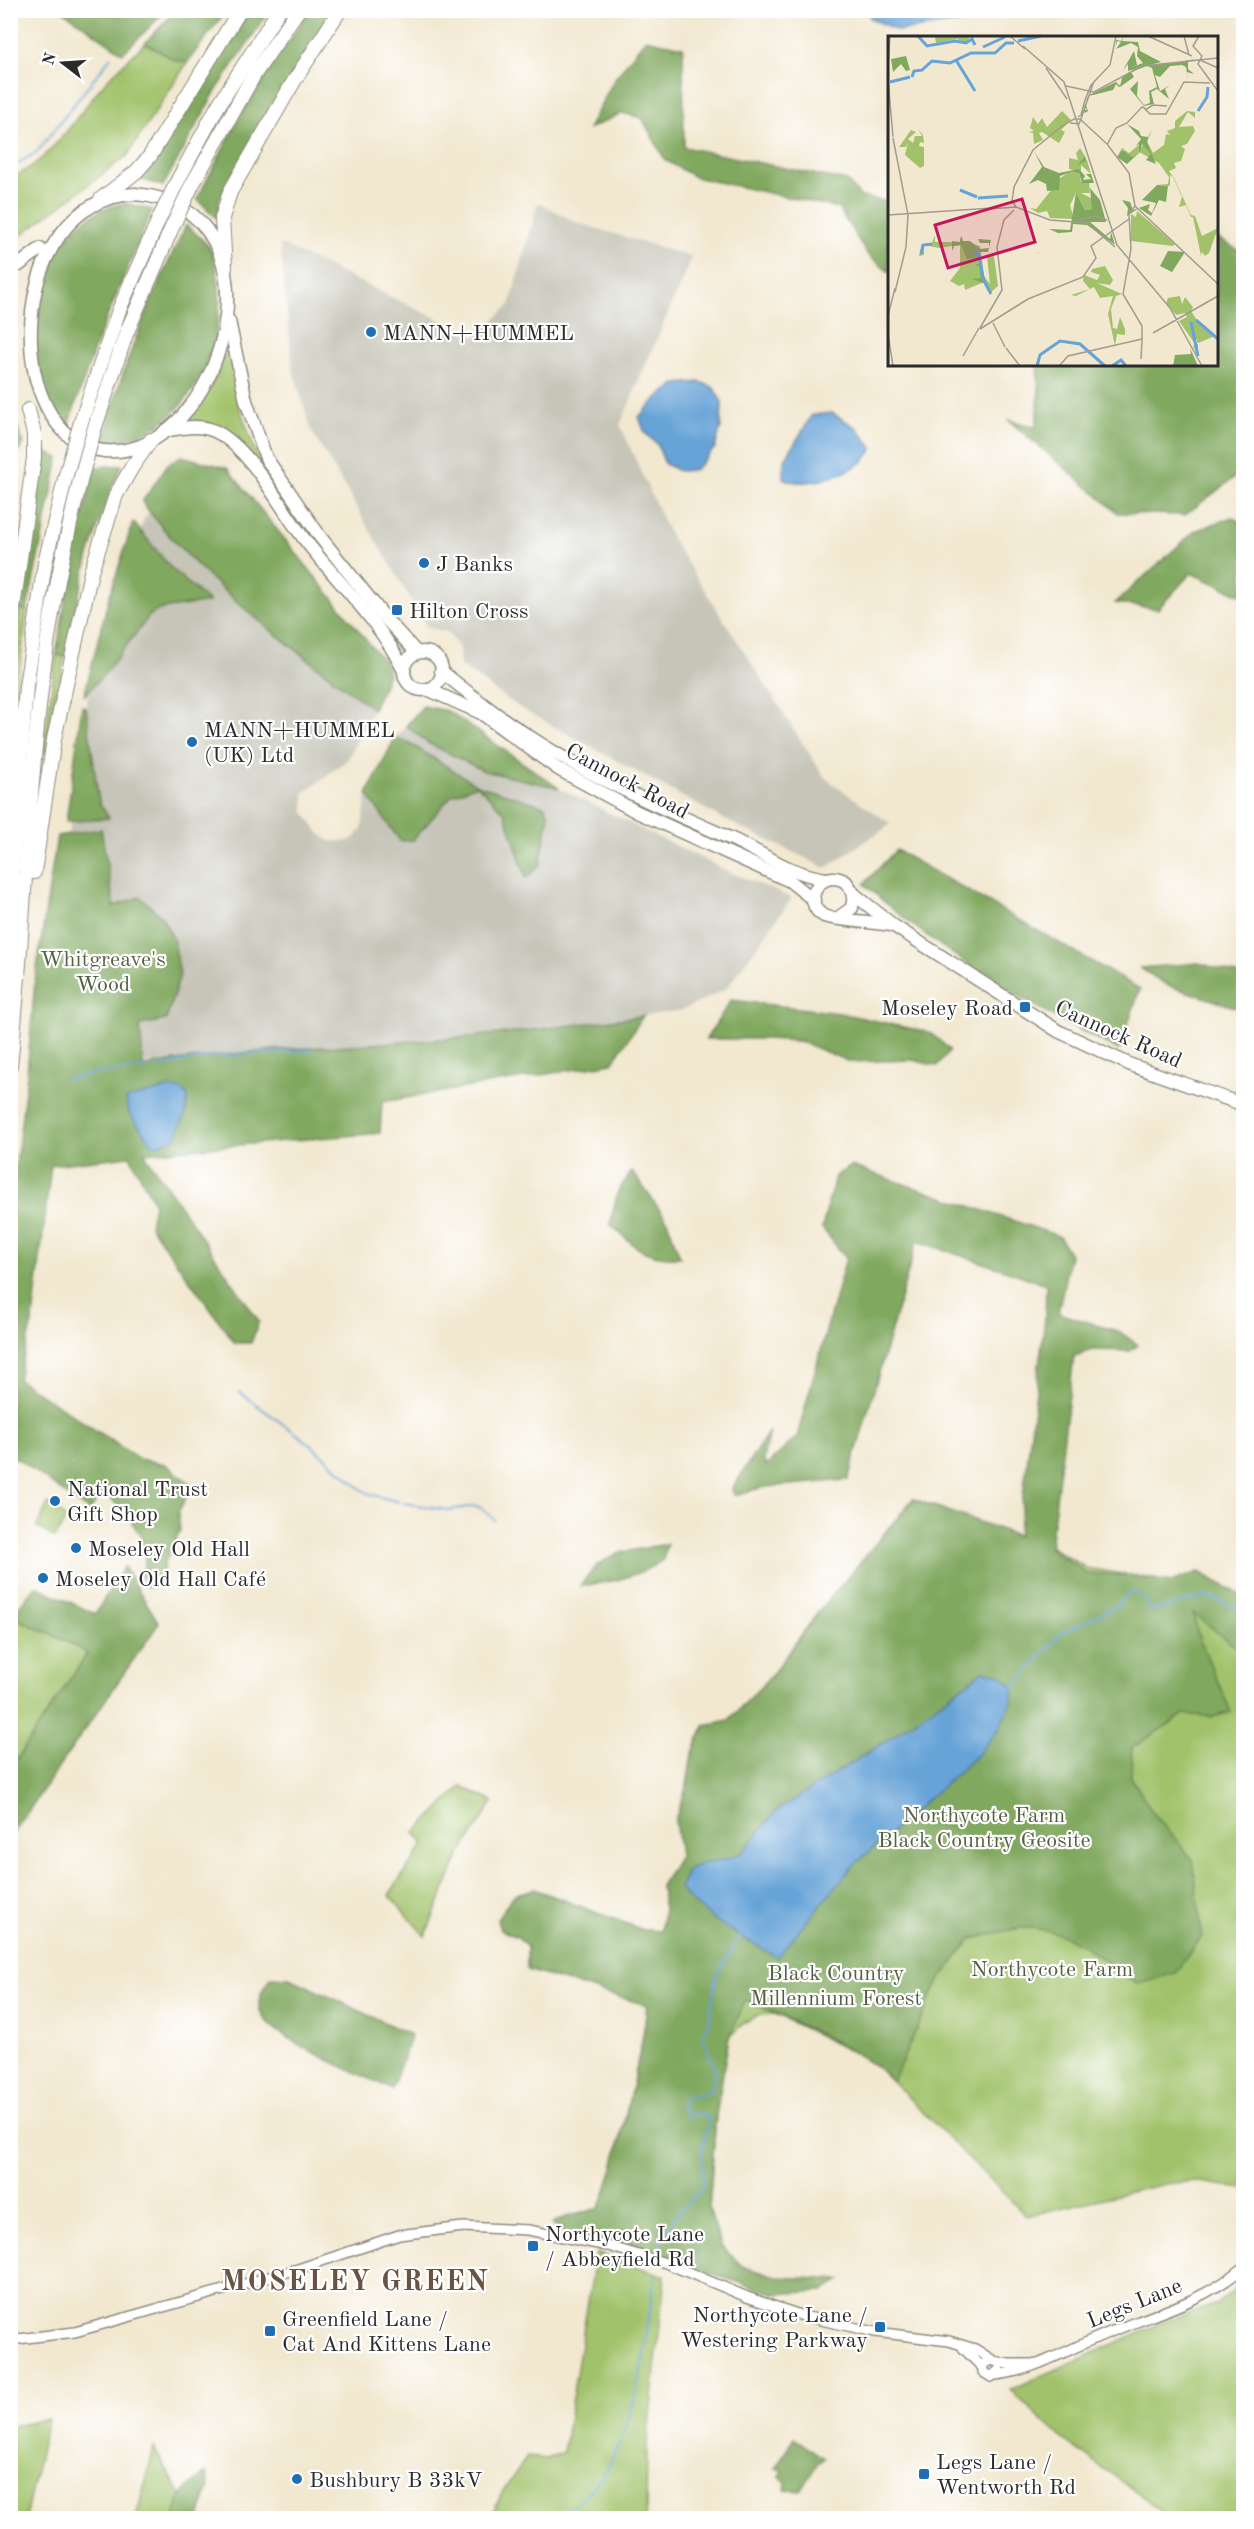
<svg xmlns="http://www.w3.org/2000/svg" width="1254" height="2529" viewBox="0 0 1254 2529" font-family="'Old Standard TT',serif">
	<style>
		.industrial { fill: #c6c5b8 }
		.green { fill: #a1c26b; stroke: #66764b; stroke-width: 1.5 }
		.forest { fill: #80a85f; stroke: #566a45; stroke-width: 1.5 }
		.water { fill: #66a3d7; stroke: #486781; stroke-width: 1.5 }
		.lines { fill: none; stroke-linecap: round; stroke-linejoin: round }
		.stream { stroke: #66a3d7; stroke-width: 2 }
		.tertiary-casing { stroke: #8e8a7e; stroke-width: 12 }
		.trunk-casing { stroke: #8e8a7e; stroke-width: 15 }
		.motorway-casing { stroke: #8e8a7e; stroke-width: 16 }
		.tertiary { stroke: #fff; stroke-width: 9 }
		.trunk { stroke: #fff; stroke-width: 12 }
		.motorway { stroke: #fff; stroke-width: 14 }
		.motorway-bridge-casing { stroke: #8e8a7e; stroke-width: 16; stroke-linecap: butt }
		.motorway-bridge { stroke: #fff; stroke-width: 14 }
		.poi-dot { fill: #1f6fb2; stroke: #fff; stroke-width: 2 }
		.labels { text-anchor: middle; stroke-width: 4.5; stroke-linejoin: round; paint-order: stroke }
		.poi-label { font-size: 22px; fill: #2b2b2b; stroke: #fff; text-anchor: start }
		.street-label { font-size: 22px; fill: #2b2b2b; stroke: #fff }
		.park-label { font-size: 22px; fill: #546041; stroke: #fff }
		.district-label { font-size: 28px; font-weight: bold; letter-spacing: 1.5px; fill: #685442; stroke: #fff }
		.inset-river { fill: none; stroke: #66a3d7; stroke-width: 3 }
		.inset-road { fill: none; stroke: #a29c8e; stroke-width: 1.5 }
		.view { fill: #c2185b; fill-opacity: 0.15; stroke: #c2185b; stroke-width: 3 }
		.inset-edge { fill: none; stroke: #2b2b2b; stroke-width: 3 }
	</style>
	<rect width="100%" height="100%" fill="#fff"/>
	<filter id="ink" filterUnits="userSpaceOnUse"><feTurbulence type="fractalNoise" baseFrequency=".0167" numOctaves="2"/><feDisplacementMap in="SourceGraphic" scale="12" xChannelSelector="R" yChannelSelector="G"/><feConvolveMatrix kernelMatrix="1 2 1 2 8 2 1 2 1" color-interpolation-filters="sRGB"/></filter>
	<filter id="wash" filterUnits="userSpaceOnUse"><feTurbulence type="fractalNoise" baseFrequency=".008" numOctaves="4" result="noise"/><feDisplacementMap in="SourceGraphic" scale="24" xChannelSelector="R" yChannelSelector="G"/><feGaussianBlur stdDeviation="1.35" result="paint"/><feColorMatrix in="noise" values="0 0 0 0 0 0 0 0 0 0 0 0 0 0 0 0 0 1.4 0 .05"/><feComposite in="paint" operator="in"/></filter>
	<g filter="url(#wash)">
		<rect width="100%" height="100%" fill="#f2e8d0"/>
		<g class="industrial">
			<path d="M 538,202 L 578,223 L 692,257 L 620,425 L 670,536 L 825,778 L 891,824 L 826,868 L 729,822 L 520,708 L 460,666 L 459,648 L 447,632 L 427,627 L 311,430 L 293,370 L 280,244 L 476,337 L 510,305 Z"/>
			<path d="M 181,467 L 356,635 L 387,682 L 347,760 L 304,793 L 304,812 L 319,833 L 330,841 L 349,841 L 356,836 L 362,829 L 367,794 L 395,738 L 423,706 L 448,711 L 559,788 L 729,872 L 792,898 L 726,989 L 683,1010 L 643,1016 L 497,1034 L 224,1054 L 96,1069 L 69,835 L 82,724 L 107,604 L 145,518 Z"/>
		</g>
		<g class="green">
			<path d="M 145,43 L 173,59 L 187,63 L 127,156 L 13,241 L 10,237 L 10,178 C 48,165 77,116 102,86 C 115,71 131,57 145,43 Z"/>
			<path d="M 230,340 L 239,405 L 254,448 L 274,481 L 323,550 L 395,638 L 408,649 L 401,655 L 319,551 L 236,436 C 219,425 204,420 184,422 L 211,387 Z"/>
			<path d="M 19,609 L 27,610 L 11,742 Z"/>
			<path d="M 56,655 L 65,656 L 45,753 L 43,753 Z"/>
			<path d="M 913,1499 L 1051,1547 L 1086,1568 L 1171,1582 L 1199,1572 L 1243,1596 L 1243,2189 L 1196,2181 L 1165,2184 L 1026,2216 L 881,2070 L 860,2056 L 775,2014 L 758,2015 L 745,2022 L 729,2037 L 716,2115 L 709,2209 L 721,2246 L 742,2266 L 693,2269 L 638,2250 L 599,2239 L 572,2237 L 552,2224 C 565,2214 584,2215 600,2207 C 615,2168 623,2128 632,2087 C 638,2060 645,2033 647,2005 L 527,1970 L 527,1947 L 518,1937 L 500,1930 L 497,1919 L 514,1895 L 534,1889 L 643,1930 L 661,1931 L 664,1909 L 661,1886 L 680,1855 L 675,1820 L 687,1786 L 692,1755 L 705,1725 L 729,1720 L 771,1676 L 817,1614 Z"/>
			<path d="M 48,1503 C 71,1521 68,1515 55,1538 L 37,1527 Z"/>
			<path d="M 11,1616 L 74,1645 L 87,1654 L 11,1768 Z"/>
			<path d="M 462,1786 L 493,1802 L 459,1856 L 425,1936 L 389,1895 L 424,1844 L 415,1833 Z"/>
			<path d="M 596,2253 L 665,2276 L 647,2445 L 646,2518 L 490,2518 L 503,2491 L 527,2457 L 547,2459 L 563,2452 Z"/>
			<path d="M 1243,2282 L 1243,2518 L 1168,2518 L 1165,2513 L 1064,2440 L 1010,2390 L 1158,2324 L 1217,2304 Z"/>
			<path d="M 48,2419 L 25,2518 L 11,2518 L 11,2426 Z"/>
			<path d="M 154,2448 L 190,2510 L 188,2518 L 136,2518 Z"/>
		</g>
		<g class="forest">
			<path d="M 176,10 L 226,11 L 187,63 L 173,59 L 145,43 Z"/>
			<path d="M 63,11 L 166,11 L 123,53 Z"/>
			<path d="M 247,11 L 269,11 L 214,94 L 163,186 L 136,178 Z"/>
			<path d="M 309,11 L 334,11 L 240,162 L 220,199 L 217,218 L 197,199 L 243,111 Z"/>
			<path d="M 645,39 L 683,47 L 684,147 L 847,181 L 861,197 L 889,202 L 889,272 L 868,255 L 838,208 L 695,177 L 665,160 L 642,118 L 622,113 L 588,129 L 614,80 Z"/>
			<path d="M 125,203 L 152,210 L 97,341 L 65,435 C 0,381 30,218 125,203 Z"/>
			<path d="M 186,225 C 193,232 204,239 209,247 C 216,258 218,275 219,287 C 225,356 180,442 103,442 C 121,367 152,295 186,225 Z"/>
			<path d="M 1217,238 L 1243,253 L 1243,471 L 1185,515 L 1118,513 L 1008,420 L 1036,427 L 1039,391 L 1037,365 L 1216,364 Z"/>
			<path d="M 11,412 L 24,443 L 12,462 L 11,483 Z"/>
			<path d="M 40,450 L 59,458 L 27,610 L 19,609 Z"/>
			<path d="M 181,456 L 227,468 L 386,664 L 388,674 L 373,709 C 292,647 204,585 142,502 L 168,464 Z"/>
			<path d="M 122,465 C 94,525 79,592 65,656 L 56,655 L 74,549 L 95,467 Z"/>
			<path d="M 1232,517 L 1243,524 L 1243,596 L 1191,573 L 1158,609 L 1115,603 L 1195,531 Z"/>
			<path d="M 133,522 L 171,568 L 209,602 L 161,609 L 150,615 L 107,671 L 84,696 L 108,601 Z"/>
			<path d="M 82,706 L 86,707 L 99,802 L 109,818 L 66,822 Z"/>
			<path d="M 423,706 L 448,711 L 559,788 L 484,771 L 428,743 L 406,726 Z"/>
			<path d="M 395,738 L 407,742 L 477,785 L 545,806 L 549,815 L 540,865 L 526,878 L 505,813 L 477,785 L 452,795 L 413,840 L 400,841 L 367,794 Z"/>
			<path d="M 101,829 L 114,906 L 140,897 L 162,917 L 174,940 L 180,975 L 166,1020 L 140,1025 L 143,1066 C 233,1050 325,1047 416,1041 C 492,1036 567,1026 643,1016 L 612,1063 L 382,1102 L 380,1133 L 144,1153 L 259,1321 L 251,1343 L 235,1343 L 150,1226 L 154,1203 L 130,1156 L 51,1165 L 33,1319 L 18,1379 L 139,1459 L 165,1464 L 193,1486 L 178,1512 L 180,1530 L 165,1562 L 160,1585 L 148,1588 L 140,1575 C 159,1545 124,1511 104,1492 L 89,1511 L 18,1459 L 11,1457 L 11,1206 L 27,1073 L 35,981 L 57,836 Z"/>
			<path d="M 896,850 L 1140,989 L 1119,1050 C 1029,1006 938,952 864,884 Z"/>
			<path d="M 1199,963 L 1243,976 L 1243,1010 L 1167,985 L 1140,968 Z"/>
			<path d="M 731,1000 L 840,1013 L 931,1033 L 950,1050 L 937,1066 L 912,1060 L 850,1062 L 799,1041 L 766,1039 L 706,1039 Z"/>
			<path d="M 851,1166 L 1059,1236 L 1070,1255 L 1058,1313 L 1120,1332 L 1138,1345 L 1130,1351 L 1093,1350 L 1074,1356 L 1050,1548 L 1087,1574 L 1129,1575 L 1171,1582 L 1199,1572 L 1243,1596 L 1243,1647 L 1233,1645 L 1193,1613 L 1199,1638 L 1231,1712 L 1213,1717 L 1184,1714 L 1132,1748 L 1131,1777 L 1151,1810 L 1193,1860 L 1202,1936 L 1175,1973 L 1136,1984 C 1105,1961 1067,1927 1026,1928 C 1008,1928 988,1936 971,1939 L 937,1984 L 893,2081 C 859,2048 790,2021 746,2000 L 729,2037 L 716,2115 L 709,2209 L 721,2246 L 742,2266 L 777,2277 L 840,2280 L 823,2291 L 775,2294 L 638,2250 L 599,2239 L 572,2237 L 552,2224 C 565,2214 584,2215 600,2207 C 615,2168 623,2128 632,2087 C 638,2060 645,2033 647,2005 L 527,1970 L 527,1947 L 518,1937 L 500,1930 L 497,1919 L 514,1895 L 534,1889 L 643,1930 L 661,1931 L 664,1909 L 661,1886 L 680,1855 L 675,1820 L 687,1786 L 692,1755 L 705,1725 L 729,1720 L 771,1676 L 817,1614 L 913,1499 L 1018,1536 L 1045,1318 L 1046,1284 L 917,1241 L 848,1480 L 765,1487 L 734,1495 L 732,1489 L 769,1431 L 763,1459 L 766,1466 L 797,1437 L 846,1258 L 822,1228 L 835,1176 Z"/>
			<path d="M 632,1171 L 667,1220 L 680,1257 C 644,1259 635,1247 610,1224 L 618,1191 Z"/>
			<path d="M 667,1544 L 663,1560 C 636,1578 612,1582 580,1586 L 598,1564 L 618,1553 Z"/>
			<path d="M 124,1567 L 159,1623 L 11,1836 L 11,1768 L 87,1654 L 74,1645 L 11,1616 L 36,1586 L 95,1614 Z"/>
			<path d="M 271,1977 L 290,1978 L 411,2035 L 392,2089 C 365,2076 268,2038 260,2011 C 256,1998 264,1987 271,1977 Z"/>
			<path d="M 794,2438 L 824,2458 C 810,2468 811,2482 799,2491 L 785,2489 L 786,2482 L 780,2478 L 782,2470 L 775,2468 Z"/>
			<path d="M 206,2472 L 209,2488 L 199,2518 L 175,2518 L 181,2495 Z"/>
		</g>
		<g class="water">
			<path d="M 869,11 L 869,10 L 983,11 L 975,21 L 898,31 L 870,18 Z"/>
			<path d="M 700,382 L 713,387 L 722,402 L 721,426 L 715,448 L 695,470 L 679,471 L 665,464 L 657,444 L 645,433 L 639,417 L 659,396 L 676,384 Z"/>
			<path d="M 832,413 L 857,428 L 873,448 C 870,453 866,460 861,463 C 842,476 804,489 783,478 L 784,461 L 812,415 Z"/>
			<path d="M 169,1088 C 179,1088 183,1089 188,1097 L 185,1115 L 175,1139 L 156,1145 L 152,1144 L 129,1113 L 126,1099 Z"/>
			<path d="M 984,1671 L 998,1673 L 1014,1687 L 1010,1705 L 997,1731 L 977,1755 L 853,1866 L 777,1957 C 743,1938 705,1919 679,1888 L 688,1869 L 706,1862 L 723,1860 L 742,1853 L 776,1811 L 883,1743 Z"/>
		</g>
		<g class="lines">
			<g class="stream">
				<path d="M 10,168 L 37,152 L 111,57"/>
				<path d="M 156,1067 L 209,1057 L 313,1050"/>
				<path d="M 65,1080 L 97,1073 L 149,1068"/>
				<path d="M 239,1392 L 305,1440 L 361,1489 L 370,1494 L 399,1502"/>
				<path d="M 404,1503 L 449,1510 L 475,1506 L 480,1507 L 495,1520"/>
				<path d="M 1014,1687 L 1060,1634 L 1120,1604 L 1131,1590 L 1144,1599 L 1150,1611 L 1207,1596 L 1244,1611"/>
				<path d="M 658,2246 L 677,2214 L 703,2187 L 702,2149 L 709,2118 L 698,2113 L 689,2117 L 680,2105 L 687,2095 L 699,2095 L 711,2090 L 715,2069 L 703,2038 L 710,2017 L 716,1976 L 740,1936"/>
				<path d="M 511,2518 C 527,2510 553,2518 568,2509 C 638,2465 643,2349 655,2275"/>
			</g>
		</g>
	</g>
	<g filter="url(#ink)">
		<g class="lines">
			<defs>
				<g id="tertiary">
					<path d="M 10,2340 L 75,2332 L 301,2268 L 399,2235 L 463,2227 L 528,2230 L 608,2246 L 666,2263 L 747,2297 L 803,2316 L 875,2332 L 949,2341 L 975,2349 L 994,2361 L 1008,2364 L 1033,2364"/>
					<path d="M 963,2348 L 982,2367"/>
					<path d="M 992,2360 L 983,2364 L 983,2372 L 991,2377 L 999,2370"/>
					<path d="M 996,2375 C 1034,2371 1072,2347 1108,2333 C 1154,2314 1205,2301 1244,2267"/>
				</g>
				<g id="trunk">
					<path d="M 135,194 C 294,207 223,461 104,451 C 0,440 4,199 135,194 Z"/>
					<path d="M 10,268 L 19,265 L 40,249"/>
					<path d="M 229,321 L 246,401 L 266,458 L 321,538 L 386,619 L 417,653"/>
					<path d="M 165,431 C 185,427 204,423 222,435 C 255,457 278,504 302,536 C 335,580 380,620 404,671"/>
					<circle cx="423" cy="671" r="19"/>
					<path d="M 441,671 C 471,695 501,719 533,739 C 596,780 666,810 734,840 C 768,856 788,873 826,879"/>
					<path d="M 427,689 L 481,713 L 558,769 L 637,812 L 790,881 L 814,900"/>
					<path d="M 854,894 L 894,926 L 1058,1031 L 1131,1065 L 1244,1105"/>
					<path d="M 838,918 L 852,908 L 854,894 L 846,882 C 820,866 800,903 824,916 C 832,920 876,922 890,925"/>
				</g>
				<g id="motorway">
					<path d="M 179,178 L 218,106 L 279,10"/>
					<path d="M 192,185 L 255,73 L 298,10"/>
					<path d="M 101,199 L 137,171 L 150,156 L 240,10"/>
					<path d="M 225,268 L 222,218 L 230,192 L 294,81 L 340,10"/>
					<path d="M 81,422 L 119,310 L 159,219"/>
					<path d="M 95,427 L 126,334 L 173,225"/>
					<path d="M 10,630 L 34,458 L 34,434 L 28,410"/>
					<path d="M 34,872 L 54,739 L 91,572 L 116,495 L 132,467 L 151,440"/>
					<path d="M 10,892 L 26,686 L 45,563 L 66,475"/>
					<path d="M 10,1066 C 24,938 26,809 42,681 C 50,614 64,547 80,481"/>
				</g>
			</defs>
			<use href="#tertiary" class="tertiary-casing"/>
			<use href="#trunk" class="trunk-casing"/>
			<use href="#motorway" class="motorway-casing"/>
			<use href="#tertiary" class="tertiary"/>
			<use href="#trunk" class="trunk"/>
			<use href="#motorway" class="motorway"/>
			<defs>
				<g id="motorway-bridge">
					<path d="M 159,219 L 179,178"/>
					<path d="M 173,225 L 192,185"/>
					<path d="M 66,475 L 81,422"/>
					<path d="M 80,481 L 95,427"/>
				</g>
			</defs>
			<use href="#motorway-bridge" class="motorway-bridge-casing"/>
			<use href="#motorway-bridge" class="motorway-bridge"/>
		</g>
	</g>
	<g class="poi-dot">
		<circle cx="371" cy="332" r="6"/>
		<circle cx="424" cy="563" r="6"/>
		<rect x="391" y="604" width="12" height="12" rx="3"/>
		<circle cx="192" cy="742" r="6"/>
		<rect x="1019" y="1001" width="12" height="12" rx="3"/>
		<circle cx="55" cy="1501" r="6"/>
		<circle cx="76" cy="1548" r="6"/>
		<circle cx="43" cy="1578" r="6"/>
		<rect x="527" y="2240" width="12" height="12" rx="3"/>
		<rect x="874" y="2321" width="12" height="12" rx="3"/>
		<rect x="264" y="2325" width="12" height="12" rx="3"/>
		<rect x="918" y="2468" width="12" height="12" rx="3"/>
		<circle cx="297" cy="2479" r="6"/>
	</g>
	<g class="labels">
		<g class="poi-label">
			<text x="383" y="340">MANN+HUMMEL</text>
			<text x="436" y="571">J Banks</text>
			<text x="409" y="618">Hilton Cross</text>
			<text x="204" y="737">MANN+HUMMEL<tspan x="204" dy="25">(UK) Ltd</tspan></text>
			<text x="1013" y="1015" text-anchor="end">Moseley Road</text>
			<text x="67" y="1496">National Trust<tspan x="67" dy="25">Gift Shop</tspan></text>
			<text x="88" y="1556">Moseley Old Hall</text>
			<text x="55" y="1586">Moseley Old Hall Café</text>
			<text x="545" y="2241">Northycote Lane<tspan x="545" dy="25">/ Abbeyfield Rd</tspan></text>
			<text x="868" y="2322" text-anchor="end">Northycote Lane /<tspan x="868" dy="25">Westering Parkway</tspan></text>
			<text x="282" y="2326">Greenfield Lane /<tspan x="282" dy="25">Cat And Kittens Lane</tspan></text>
			<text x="936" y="2469">Legs Lane /<tspan x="936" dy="25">Wentworth Rd</tspan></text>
			<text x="309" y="2487">Bushbury B 33kV</text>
		</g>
		<g class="street-label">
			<text transform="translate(628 780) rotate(28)" y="8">Cannock Road</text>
			<text transform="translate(1119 1033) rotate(24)" y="8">Cannock Road</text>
			<text transform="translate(1134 2302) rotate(-22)" y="8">Legs Lane</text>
		</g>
		<g class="park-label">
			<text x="103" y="966">Whitgreave's<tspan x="103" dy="25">Wood</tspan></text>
			<text x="984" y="1822">Northycote Farm<tspan x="984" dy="25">Black Country Geosite</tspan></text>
			<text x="1052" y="1976">Northycote Farm</text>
			<text x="836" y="1980">Black Country<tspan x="836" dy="25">Millennium Forest</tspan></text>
		</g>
		<g class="district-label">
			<text x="355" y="2290">MOSELEY GREEN</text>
		</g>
	</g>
	<g transform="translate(888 36)">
		<rect width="330" height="330" fill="#f2e8d0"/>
		<path d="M 47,0 L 75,1 L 83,0 L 77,7 L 69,3 L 48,7 ZM 174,75 L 183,84 L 173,94 L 177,96 L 171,107 L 154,96 L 151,97 L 155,104 L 146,108 L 145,97 L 141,96 L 146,95 L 142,92 L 145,81 L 150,88 L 154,82 L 159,91 ZM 299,75 L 307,76 L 307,82 L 300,76 L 291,91 L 305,90 L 307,95 L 299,108 L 293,110 L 297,113 L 293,125 L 286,127 L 288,132 L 281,135 L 286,142 L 303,179 L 307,180 L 314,200 L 330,192 L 321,217 L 317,220 L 314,216 L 313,220 L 305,181 L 303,181 L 298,169 L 291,171 L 294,161 L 285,141 L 282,139 L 282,149 L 280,150 L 269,149 L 280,148 L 281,141 L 271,127 L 251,116 L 245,121 L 234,114 L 229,121 L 234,112 L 241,117 L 252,108 L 251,115 L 265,93 L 259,105 L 265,117 L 276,109 L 278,98 L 282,99 L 279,95 L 287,92 L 287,85 ZM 30,93 L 35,99 L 36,107 L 32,106 L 31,110 L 36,111 L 36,130 L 32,132 L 17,119 L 20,106 L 18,111 L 11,111 L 23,94 L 28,96 L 20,103 L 25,107 L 27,100 L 34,100 ZM 192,112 L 197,120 L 190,128 L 199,125 L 203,138 L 193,129 L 193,136 L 181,133 L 181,122 L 190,124 L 188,117 ZM 181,136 L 191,137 L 193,146 L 201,145 L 202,157 L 193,157 L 205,163 L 204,173 L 197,174 L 188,157 L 182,169 L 186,183 L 162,182 L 159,175 L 150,177 L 142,172 L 148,173 L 165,152 L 171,154 L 171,143 ZM 249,175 L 287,208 L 285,210 L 243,205 L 243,178 L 248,181 ZM 47,199 L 47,206 L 72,206 L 73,200 L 75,205 L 92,210 L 96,240 L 102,248 L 99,221 L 106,220 L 110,250 L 102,257 L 96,246 L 77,254 L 76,248 L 71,250 L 62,245 L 72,232 L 72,209 L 51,212 L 36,209 L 36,219 L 31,220 L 34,209 L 44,207 ZM 217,230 L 225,244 L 222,249 L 209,247 L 234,258 L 228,260 L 223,273 L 225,292 L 229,293 L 232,281 L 237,293 L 237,299 L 229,298 L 227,310 L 220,278 L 225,260 L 212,262 L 206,251 L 188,260 L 183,259 L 202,253 L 195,245 L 196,239 L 209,244 L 212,239 L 203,236 L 204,233 ZM 292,260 L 294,268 L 297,261 L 305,271 L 303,275 L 309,284 L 327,300 L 310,307 L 310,319 L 305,310 L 310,308 L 308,302 L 307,308 L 291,285 L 299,281 L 297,277 L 288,279 L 278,267 L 280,262 Z" fill="#a1c26b"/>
		<path d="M 236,0 L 234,5 L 250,6 L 252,15 L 273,26 L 240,35 L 240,28 L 235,34 L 246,15 L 249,29 L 242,32 L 255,27 L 249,20 L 250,11 L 243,7 L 228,13 L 233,6 L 229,5 L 228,10 L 228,4 L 233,5 ZM 18,20 L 22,34 L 18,35 L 13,28 L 5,36 L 3,23 ZM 307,23 L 300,26 L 300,33 L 306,38 L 299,36 L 300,45 L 298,31 L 294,29 L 282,30 L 272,41 L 267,39 L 272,55 L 282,49 L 277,53 L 281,63 L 269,53 L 263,56 L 266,68 L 256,70 L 242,53 L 250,45 L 249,60 L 256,69 L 262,67 L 261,55 L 269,51 L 264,32 L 259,30 L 243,36 L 246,41 L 232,51 L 231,51 L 228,48 L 225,54 L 201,60 L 197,67 L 200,75 L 197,77 L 195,74 L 199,74 L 196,70 L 199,62 L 203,58 L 228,46 L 232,50 L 234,42 L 240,37 L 251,31 L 262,29 L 287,27 ZM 239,88 L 251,95 L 253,100 L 260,101 L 259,107 L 268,128 L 258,124 L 263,118 L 254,108 L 252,116 L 239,128 L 229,121 L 234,114 L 245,121 L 251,116 L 251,108 L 248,110 L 253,103 ZM 146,115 L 156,131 L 171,137 L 191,133 L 197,140 L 195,144 L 203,143 L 198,138 L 203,138 L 199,125 L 189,129 L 197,120 L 206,147 L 194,147 L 191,137 L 183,136 L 172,140 L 171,154 L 159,155 L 158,148 L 150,144 L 141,148 L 154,131 ZM 269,149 L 280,150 L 278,166 L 271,164 L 263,180 L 251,172 L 239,180 L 240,172 L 234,164 L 242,166 L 245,174 L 262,168 L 260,174 L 264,177 L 268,167 L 254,164 ZM 202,152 L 212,164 L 218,186 L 202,186 L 222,203 L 223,196 L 227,209 L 199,189 L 185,188 L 184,196 L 170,197 L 161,193 L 182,194 L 188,157 L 197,174 L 204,173 ZM 73,200 L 75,205 L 82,205 L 92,213 L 101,212 L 101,207 L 92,207 L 90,203 L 103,204 L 100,216 L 91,216 L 98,248 L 84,243 L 93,242 L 91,230 L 86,229 L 91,228 L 91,221 L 79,223 L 73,209 L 66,210 L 64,215 L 64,205 L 72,206 ZM 280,215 L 297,216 L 284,236 L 272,230 ZM 302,312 L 310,330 L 285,330 L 287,319 L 303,318 Z" fill="#80a85f"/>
		<path class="inset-river" d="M 30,0 L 39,10 L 67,5 L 78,7 L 84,3 L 87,9M 130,5 L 153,0M 95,11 L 117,1M 68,24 L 87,55M 24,41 L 26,35 L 34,34 L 44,25 L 62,27 L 83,17 L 107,17 L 118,7 L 126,7M 2,46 L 22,41M 310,75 L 319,61 L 320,51M 72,154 L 89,161M 90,162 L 120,160M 87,215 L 91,218 L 95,243 L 103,258M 33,218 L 35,209 L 44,208M 308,284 L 330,303M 303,286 L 310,320M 149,330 L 152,319 L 172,305 L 192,308 L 217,330M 224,330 L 233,324 L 238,330"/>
		<path class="inset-road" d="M 122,0 L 137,13M 260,0 L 304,20M 296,0 L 301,19M 311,0 L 305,10 L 314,20 L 310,28 L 330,55M 135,10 L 176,46 L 229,209 L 282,272 L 314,330M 312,24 L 330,32M 0,32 L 2,0M 158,32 L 179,63M 0,43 L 5,101M 204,48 L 222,29 L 228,0M 178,50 L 206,56 L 254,30 L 330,22M 255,71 L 262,78 L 278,78 L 296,46 L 322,47M 257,74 L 265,69 L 279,70M 190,81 L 193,79 L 197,64 L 203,49 L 205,48 L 193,83M 193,84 L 219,108M 5,102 L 20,179 L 18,211 L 7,256M 219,108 L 241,137 L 247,170M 219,109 L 228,92 L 239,87 L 254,71 L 257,72M 247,170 L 241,178 L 243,213 L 235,258 L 254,290 L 254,305M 247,170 L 330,248M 128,171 L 124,165 L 126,151 L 145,114 L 174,90 L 186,83 L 193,83 L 191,88 L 182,87M 101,173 L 128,171 L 162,184 L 199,187 L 227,211M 0,179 L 104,172M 189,184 L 207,180 L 219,184M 0,280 L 7,252M 105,287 L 117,311M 92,292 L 114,254 L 109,211 L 116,184 L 126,174M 92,293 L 140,263 L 195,241 L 208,222 L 203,210 L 241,183M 265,297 L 330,260M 0,298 L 5,330M 118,312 L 132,330M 75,320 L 91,292M 253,323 L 254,304M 171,330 L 180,320 L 254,303"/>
		<path class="view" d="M 134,163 L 147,206 L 60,232 L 47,189 Z"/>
		<rect width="330" height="330" class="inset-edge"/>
	</g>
	<rect width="1254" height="2529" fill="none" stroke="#fff" stroke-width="36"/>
	<g transform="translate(63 63) rotate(287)" stroke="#ffffff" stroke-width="4.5" paint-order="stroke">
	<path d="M0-4.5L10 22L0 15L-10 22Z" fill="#2b2b2b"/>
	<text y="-9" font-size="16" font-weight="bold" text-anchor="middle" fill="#2b2b2b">N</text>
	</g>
</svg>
